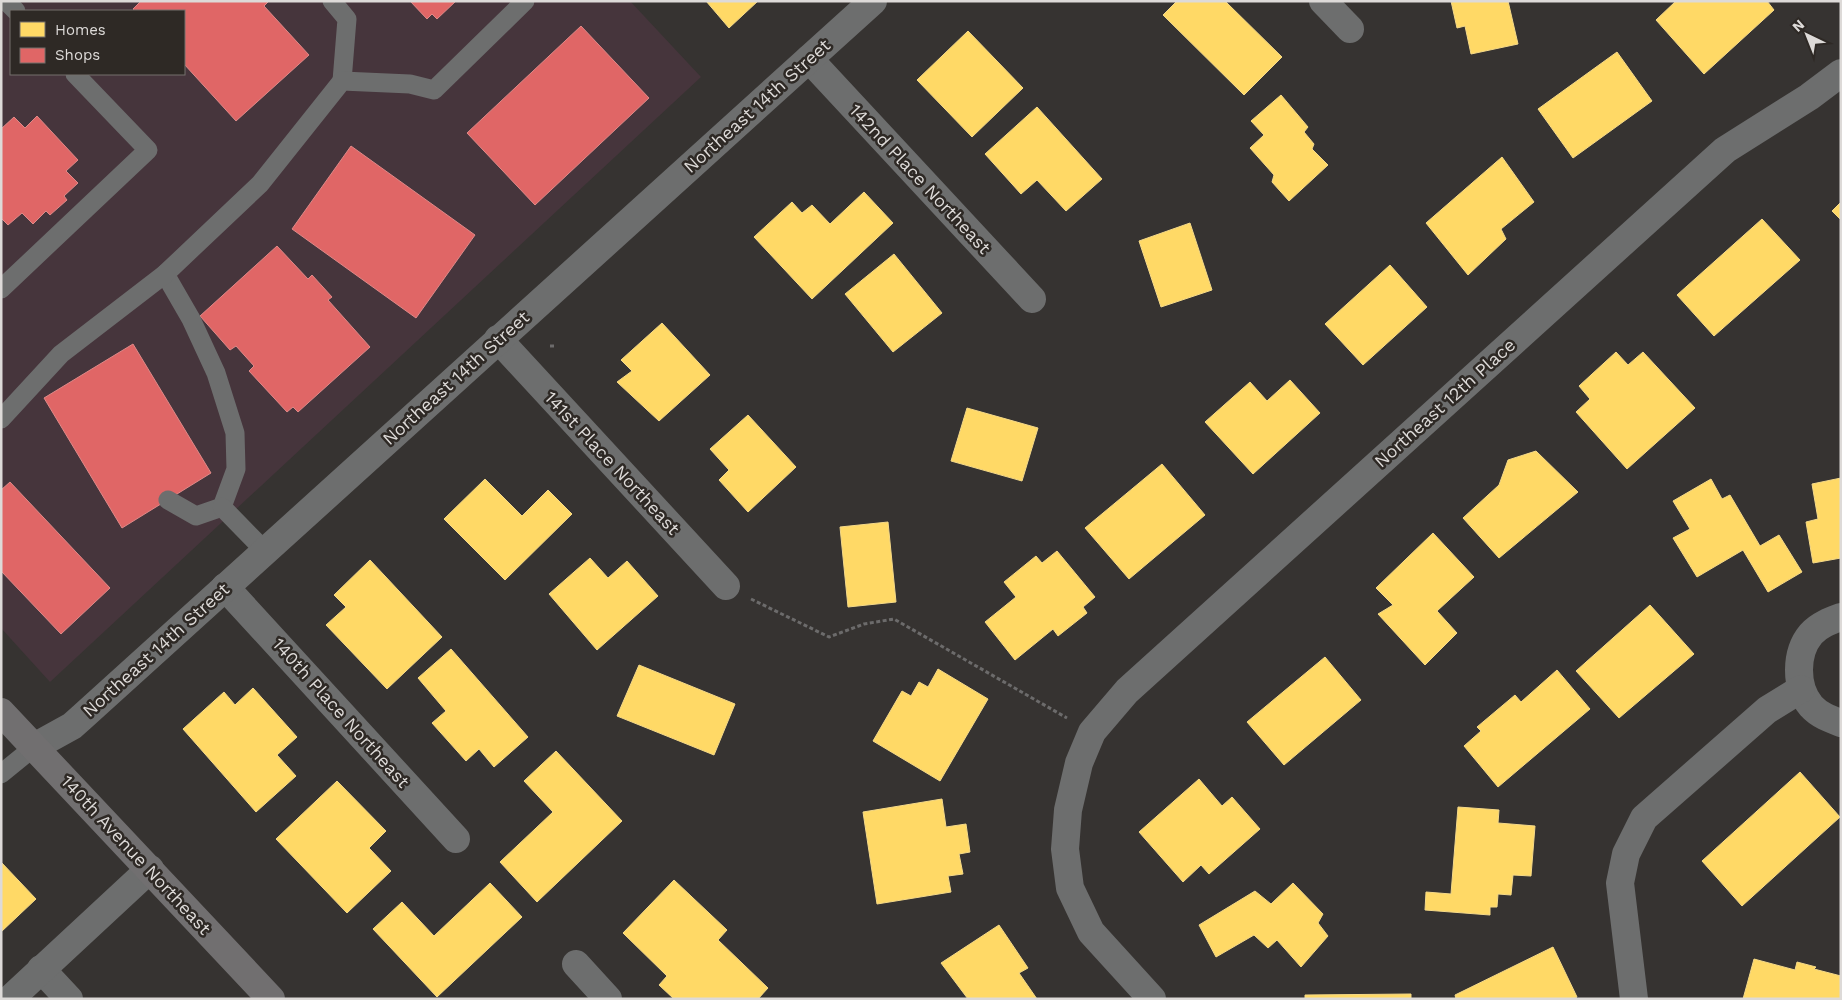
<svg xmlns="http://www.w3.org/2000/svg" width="1842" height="1000" viewBox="0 0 1842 1000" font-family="'Work Sans',sans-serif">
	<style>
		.commercial { fill: #46353c; fill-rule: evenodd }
		.homes { fill: #ffd966; stroke: #f5d988 }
		.shops { fill: #e06666; stroke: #df8988 }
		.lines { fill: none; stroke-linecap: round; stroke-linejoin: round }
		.path { stroke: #6c6b6b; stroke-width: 3; stroke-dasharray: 4 2.5; stroke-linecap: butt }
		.service { stroke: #6d6e6e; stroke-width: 19 }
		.minor { stroke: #6d6e6e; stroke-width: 28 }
		.secondary { stroke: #716f70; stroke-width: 28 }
		.labels { text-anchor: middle; stroke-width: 5; stroke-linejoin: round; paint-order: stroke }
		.street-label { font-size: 18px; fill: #dddad8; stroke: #2e2925 }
	</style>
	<rect width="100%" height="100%" fill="#363331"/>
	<path class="commercial" d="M 1,1 L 630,1 L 701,77 L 50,682 L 1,628 ZM 11,11 L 184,11 L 184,74 L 11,74 Z"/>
	<g class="homes">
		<path d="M 706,1 L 758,1 L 729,28 Z"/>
		<path d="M 1177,1 L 1225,1 L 1282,57 L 1244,95 L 1163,15 Z"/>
		<path d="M 1451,1 L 1508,1 L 1518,44 L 1471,54 L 1465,26 L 1457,28 Z"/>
		<path d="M 1676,1 L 1767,1 L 1774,10 L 1704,74 L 1656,20 Z"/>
		<path d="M 968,31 L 1023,88 L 972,137 L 917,80 Z"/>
		<path d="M 1617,52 L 1652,101 L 1573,158 L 1538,109 Z"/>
		<path d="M 1281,95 L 1308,127 L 1304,132 L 1314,144 L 1312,149 L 1328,165 L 1289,201 L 1272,182 L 1274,175 L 1250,148 L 1264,135 L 1251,121 Z"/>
		<path d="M 1037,107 L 1102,179 L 1066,211 L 1037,180 L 1021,194 L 985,154 Z"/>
		<path d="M 1502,157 L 1534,202 L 1501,229 L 1506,239 L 1468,275 L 1426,223 Z"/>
		<path d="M 864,192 L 893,223 L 812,299 L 754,237 L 792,202 L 802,213 L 812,205 L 830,224 Z"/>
		<path d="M 1841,202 L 1841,220 L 1832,211 Z"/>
		<path d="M 1762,219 L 1800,260 L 1714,336 L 1677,295 Z"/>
		<path d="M 1190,223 L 1212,290 L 1161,307 L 1139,241 Z"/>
		<path d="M 894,254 L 942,313 L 893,352 L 845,294 Z"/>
		<path d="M 1390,265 L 1427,307 L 1363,365 L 1325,324 Z"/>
		<path d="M 662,323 L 710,375 L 659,421 L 617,382 L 632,371 L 621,360 Z"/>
		<path d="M 1616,352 L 1628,365 L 1643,352 L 1695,408 L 1627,469 L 1576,412 L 1590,399 L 1579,386 Z"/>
		<path d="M 1290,380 L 1320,413 L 1253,474 L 1205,422 L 1250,382 L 1267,401 Z"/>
		<path d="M 967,408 L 1038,428 L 1022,481 L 951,461 Z"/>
		<path d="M 748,415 L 796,467 L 748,512 L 719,480 L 729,470 L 710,449 Z"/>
		<path d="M 1536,451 L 1578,492 L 1499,558 L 1463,518 L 1499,485 L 1508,460 Z"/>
		<path d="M 1162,464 L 1205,515 L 1129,579 L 1085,528 Z"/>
		<path d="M 1841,478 L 1841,558 L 1813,563 L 1806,522 L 1818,519 L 1812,484 Z"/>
		<path d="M 485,479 L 522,516 L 548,490 L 572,514 L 505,580 L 444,519 Z"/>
		<path d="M 1711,479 L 1722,499 L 1730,495 L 1760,546 L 1779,535 L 1802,572 L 1768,592 L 1743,550 L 1697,577 L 1673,538 L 1690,529 L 1673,501 Z"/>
		<path d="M 888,522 L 896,602 L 848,607 L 840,527 Z"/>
		<path d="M 1433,533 L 1474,577 L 1437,611 L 1457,633 L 1425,665 L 1378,614 L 1393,605 L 1376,588 Z"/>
		<path d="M 1057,551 L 1095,597 L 1083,607 L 1087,613 L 1058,636 L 1053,629 L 1015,660 L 985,622 L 1016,597 L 1004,582 L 1036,556 L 1042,563 Z"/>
		<path d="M 590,558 L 608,578 L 627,561 L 658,596 L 597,650 L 549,594 Z"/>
		<path d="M 370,560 L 442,637 L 387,689 L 326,625 L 346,607 L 334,595 Z"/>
		<path d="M 1650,605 L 1694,654 L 1619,718 L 1576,671 Z"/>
		<path d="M 451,649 L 528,737 L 494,767 L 479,749 L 466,761 L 432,723 L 446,711 L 418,678 Z"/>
		<path d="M 1325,657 L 1361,700 L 1284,765 L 1247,722 Z"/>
		<path d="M 639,665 L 735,704 L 714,755 L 617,716 Z"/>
		<path d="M 938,669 L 988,699 L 940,781 L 873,741 L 902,691 L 911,696 L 919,682 L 928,687 Z"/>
		<path d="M 1557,670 L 1590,709 L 1498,787 L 1464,746 L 1481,731 L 1477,727 L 1515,695 L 1521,702 Z"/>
		<path d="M 253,688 L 297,737 L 277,755 L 296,776 L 256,812 L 183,729 L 224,692 L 235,705 Z"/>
		<path d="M 556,751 L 622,821 L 537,902 L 500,862 L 553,812 L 524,781 Z"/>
		<path d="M 1800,772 L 1840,817 L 1742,906 L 1702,861 Z"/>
		<path d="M 1199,779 L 1222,806 L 1232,797 L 1260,829 L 1209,874 L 1201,865 L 1183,882 L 1139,832 Z"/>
		<path d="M 337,781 L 386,831 L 369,848 L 391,871 L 347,913 L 276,839 Z"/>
		<path d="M 942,799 L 946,827 L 966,824 L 970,852 L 959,854 L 963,874 L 948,876 L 951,892 L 877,904 L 863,812 Z"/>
		<path d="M 1458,807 L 1499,810 L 1498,823 L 1535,826 L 1531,876 L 1513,875 L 1511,895 L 1498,894 L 1497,907 L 1490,907 L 1490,915 L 1425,910 L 1426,892 L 1451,894 Z"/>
		<path d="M 1,862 L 36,899 L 1,932 Z"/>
		<path d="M 674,880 L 727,930 L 718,940 L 768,988 L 758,999 L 674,999 L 659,985 L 667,976 L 623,933 Z"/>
		<path d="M 490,883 L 522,917 L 437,997 L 373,929 L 402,902 L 434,936 Z"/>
		<path d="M 1293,883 L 1323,914 L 1318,923 L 1328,936 L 1301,967 L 1277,940 L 1268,948 L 1254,935 L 1216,957 L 1199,925 L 1255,891 L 1271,904 Z"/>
		<path d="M 999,925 L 1028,968 L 1019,973 L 1037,999 L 968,999 L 941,963 Z"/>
		<path d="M 1553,947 L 1577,997 L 1574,999 L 1456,999 L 1455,995 Z"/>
		<path d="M 1754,959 L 1795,970 L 1797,962 L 1816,967 L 1814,969 L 1841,976 L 1841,999 L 1743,999 Z"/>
		<path d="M 1411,994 L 1411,999 L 1305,999 L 1305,995 Z"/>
	</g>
	<g class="shops">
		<path d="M 141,1 L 267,1 L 268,2 L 264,6 L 309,55 L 236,121 L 184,64 L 184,11 L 135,11 L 133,9 Z"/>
		<path d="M 410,1 L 456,1 L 437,19 L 432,14 L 427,19 Z"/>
		<path d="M 581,26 L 649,98 L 535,205 L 467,133 Z"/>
		<path d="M 37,116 L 78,160 L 66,171 L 78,183 L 64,196 L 67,200 L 50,215 L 46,211 L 33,224 L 22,213 L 8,225 L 1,218 L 1,129 L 14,117 L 25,128 Z"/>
		<path d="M 351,146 L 475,235 L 416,318 L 292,229 Z"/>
		<path d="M 277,246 L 308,279 L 312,275 L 332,297 L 328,300 L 370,347 L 298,412 L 293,407 L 287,412 L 249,371 L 254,366 L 236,346 L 230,350 L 200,316 Z"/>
		<path d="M 133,344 L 211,473 L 122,528 L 44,398 Z"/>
		<path d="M 10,482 L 110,588 L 61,634 L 1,571 L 1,490 Z"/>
	</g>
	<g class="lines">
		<g class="path">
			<path d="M 550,346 L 554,346"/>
			<path d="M 751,599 L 829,637 L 864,624 L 894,619 L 1067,718"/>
		</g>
		<g class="service">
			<path d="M 6,1 L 16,11"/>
			<path d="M 332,1 L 347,19 L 342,81"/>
			<path d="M 165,274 L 191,319 L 216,373 L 235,433 L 236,469 L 222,507 L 196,516 L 168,500"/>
			<path d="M 1,289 L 148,150 L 75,74"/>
			<path d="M 1,419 L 61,354 L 165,274 L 260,184 L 342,81 L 410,84 L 434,90 L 525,1"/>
			<path d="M 222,507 L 265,551"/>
			<path d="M 1,774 L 34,747"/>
		</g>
		<g class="minor">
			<path d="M 1323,1 L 1350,29"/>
			<path d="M 809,59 L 1032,299"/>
			<path d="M 498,339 L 726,586"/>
			<path d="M 225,587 L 456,839"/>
			<path d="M 1841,617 C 1830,621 1819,625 1811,634 C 1795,653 1795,687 1811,706 C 1819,715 1830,719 1841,723"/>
			<path d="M 34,747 L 72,726 L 81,718 L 873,1"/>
			<path d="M 576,964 L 608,999"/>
			<path d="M 41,969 L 69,999"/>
			<path d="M 10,999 L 150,869"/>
			<path d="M 1152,999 L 1091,932 L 1070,888 L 1065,849 L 1068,810 L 1079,763 L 1092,732 L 1127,691 L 1725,150 L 1809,97 L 1841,73"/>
			<path d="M 1634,999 L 1620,883 L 1626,854 L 1644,818 L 1767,710 L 1801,689"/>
		</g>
		<path class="secondary" d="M 1,712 L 271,999"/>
	</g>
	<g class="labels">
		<g class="street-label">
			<text transform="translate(757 106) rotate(-42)" y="6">Northeast 14th Street</text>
			<text transform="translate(920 179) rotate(47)" y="6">142nd Place Northeast</text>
			<text transform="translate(456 378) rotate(-42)" y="6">Northeast 14th Street</text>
			<text transform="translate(1445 403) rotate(-42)" y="6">Northeast 12th Place</text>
			<text transform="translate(612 463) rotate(47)" y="6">141st Place Northeast</text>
			<text transform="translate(156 650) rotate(-42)" y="6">Northeast 14th Street</text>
			<text transform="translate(341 713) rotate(48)" y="6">140th Place Northeast</text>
			<text transform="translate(136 855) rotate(47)" y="6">140th Avenue Northeast</text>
		</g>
	</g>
	<rect width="1842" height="1000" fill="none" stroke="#dddad8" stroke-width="5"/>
	<rect x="10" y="10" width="175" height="65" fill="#2e2925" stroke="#74706d"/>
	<rect x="20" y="22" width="25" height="15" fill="#ffd966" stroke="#74706d"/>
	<text x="55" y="35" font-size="15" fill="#dddad8">Homes</text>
	<rect x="20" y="48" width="25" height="15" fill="#e06666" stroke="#74706d"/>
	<text x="55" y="60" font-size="15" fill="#dddad8">Shops</text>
	<g transform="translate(1807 35) rotate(317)" stroke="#2e2925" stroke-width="4" paint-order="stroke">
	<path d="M0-4L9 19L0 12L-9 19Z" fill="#dddad8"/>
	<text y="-8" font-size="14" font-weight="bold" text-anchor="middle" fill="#dddad8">N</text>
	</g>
</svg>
